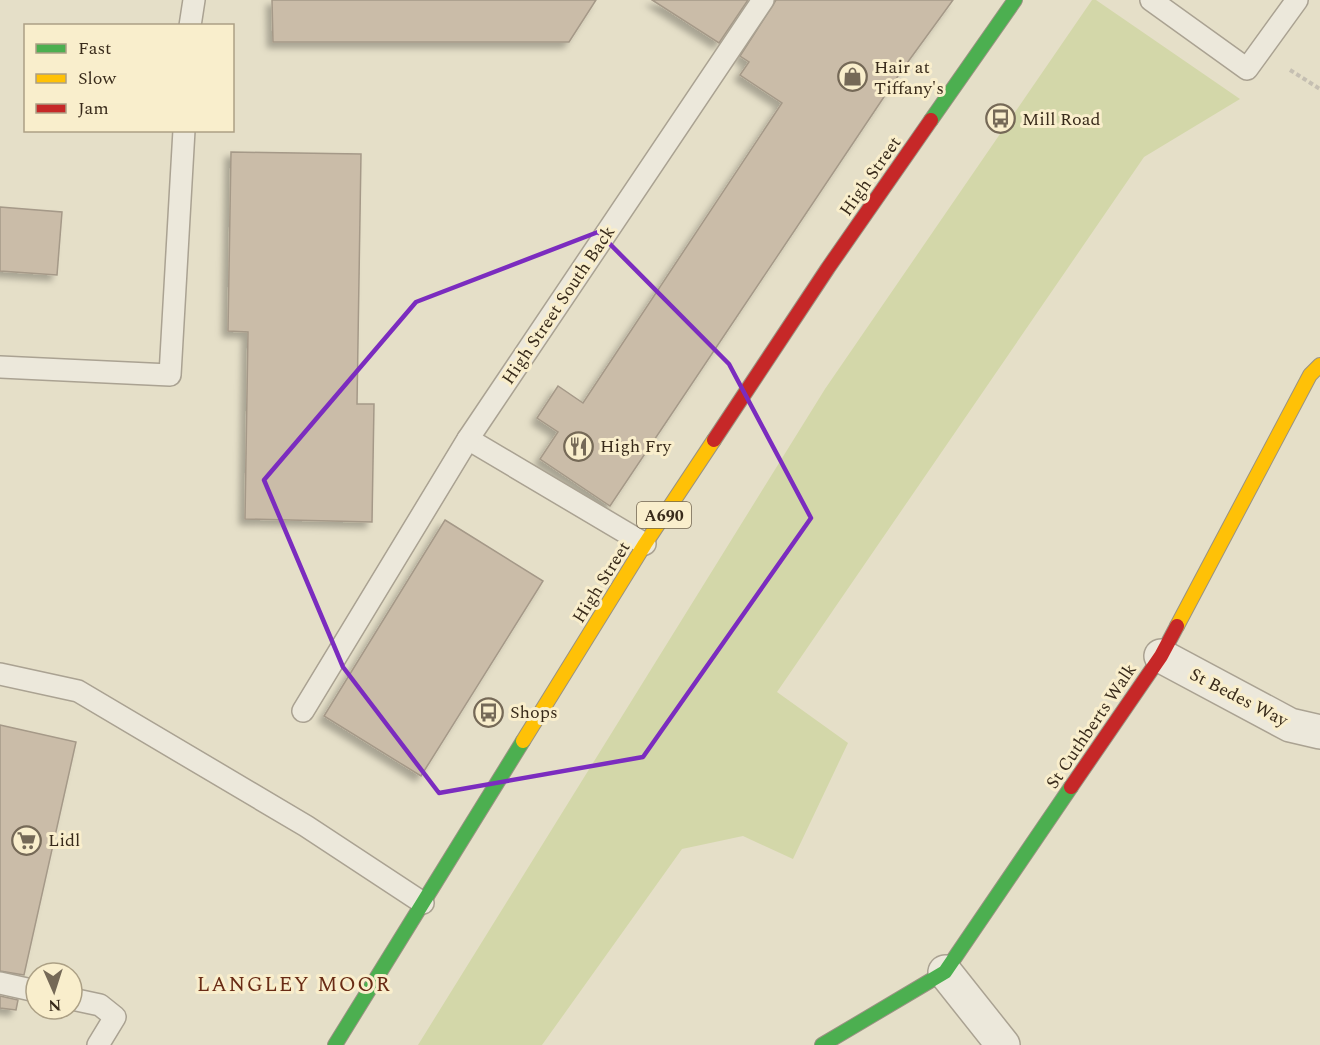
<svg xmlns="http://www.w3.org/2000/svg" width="1320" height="1045" viewBox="0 0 1320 1045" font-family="Spectral,serif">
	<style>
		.green { fill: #d3d7a9 }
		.building { fill: #cabca8; stroke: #a59988; stroke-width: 1.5; filter: url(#shadow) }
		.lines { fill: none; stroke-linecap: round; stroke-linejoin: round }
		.lane-casing { stroke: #aaa292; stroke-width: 24 }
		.street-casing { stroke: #aaa292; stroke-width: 36 }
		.fast-casing { stroke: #999282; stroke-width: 16 }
		.slow-casing { stroke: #999282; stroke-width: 16 }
		.jam-casing { stroke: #999282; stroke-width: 16 }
		.path { stroke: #c5bfb2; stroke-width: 4; stroke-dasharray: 4.5 3; stroke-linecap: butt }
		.lane { stroke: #ece8db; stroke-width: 21 }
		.street { stroke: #ece8db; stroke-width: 33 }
		.fast { stroke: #4caf50; stroke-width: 14 }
		.slow { stroke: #ffc107; stroke-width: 14 }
		.jam { stroke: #c62828; stroke-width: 14 }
		.marked { fill: none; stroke: #7b2cbf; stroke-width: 4.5; stroke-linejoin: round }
		.labels { text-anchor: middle; stroke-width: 6; stroke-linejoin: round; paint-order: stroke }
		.shield { fill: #f9eecc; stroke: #72654f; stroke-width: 1.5 }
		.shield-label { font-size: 16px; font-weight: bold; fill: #382a1a }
		.poi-label { font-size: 18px; fill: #382a1a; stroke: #f9eecc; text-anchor: start }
		.street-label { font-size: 18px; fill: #382a1a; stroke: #f9eecc }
		.quarter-label { font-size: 21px; letter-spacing: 1.5px; fill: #692b15; stroke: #f9eecc }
	</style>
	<defs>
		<filter id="shadow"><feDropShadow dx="-5.5" dy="5.5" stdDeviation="3" flood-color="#0004"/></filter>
	</defs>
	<rect width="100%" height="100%" fill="#e5dfc8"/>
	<path class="green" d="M 1092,0 L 1096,0 L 1240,99 L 1144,157 L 777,692 L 848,743 L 793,859 L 743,836 L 682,849 L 542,1045 L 418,1045 L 825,389 Z"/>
	<g class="building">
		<path d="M 272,0 L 596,0 L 569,42 L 273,42 Z"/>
		<path d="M 652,0 L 748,0 L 719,43 Z"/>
		<path d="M 776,0 L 953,0 L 902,70 L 610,506 L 540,459 L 558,432 L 537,418 L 558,386 L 583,403 L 782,103 L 740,75 L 749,62 L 740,56 Z"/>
		<path d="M 231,152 L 361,154 L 357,404 L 374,404 L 372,522 L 245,519 L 248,332 L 228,331 Z"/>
		<path d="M 0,207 L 62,212 L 57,275 L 0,271 Z"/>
		<path d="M 445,520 L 543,581 L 421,776 L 324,716 Z"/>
		<path d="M 0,725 L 76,742 L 24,975 L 0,971 Z"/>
		<path d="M 0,996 L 18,1000 L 16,1010 L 0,1008 Z"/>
	</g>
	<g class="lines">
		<defs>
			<g id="lane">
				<path d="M 1151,0 L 1247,69 L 1297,0"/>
				<path d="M 190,26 L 194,0"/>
				<path d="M 0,367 L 170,375 L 184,130"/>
				<path d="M 645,544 L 468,439 L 763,0"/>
				<path d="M 0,674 L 78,691 L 306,826 L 423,903"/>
				<path d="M 303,711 L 468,439"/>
				<path d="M 0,983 L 36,991"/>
				<path d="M 72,999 L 100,1005 L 115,1017 L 98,1045"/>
			</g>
			<g id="street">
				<path d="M 1161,656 L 1290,725 L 1320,732"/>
				<path d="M 945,972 L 1003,1045"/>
			</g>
			<g id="fast">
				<path d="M 931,120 L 1015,0"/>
				<path d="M 335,1045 L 523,741"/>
				<path d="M 822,1045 L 945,972 L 1071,787"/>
			</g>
			<g id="slow">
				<path d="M 1177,626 L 1310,375 L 1320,365"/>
				<path d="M 523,741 L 645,544 L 714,440"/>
			</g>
			<g id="jam">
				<path d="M 714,440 L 828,268 L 931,120"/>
				<path d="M 1071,787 L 1161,656 L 1177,626"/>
			</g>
		</defs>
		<use href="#lane" class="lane-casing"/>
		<use href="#street" class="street-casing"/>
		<use href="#fast" class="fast-casing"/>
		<use href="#slow" class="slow-casing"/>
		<use href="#jam" class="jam-casing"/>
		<path class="path" d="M 1290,70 L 1320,89"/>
		<use href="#lane" class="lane"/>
		<use href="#street" class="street"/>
		<use href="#fast" class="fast"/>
		<use href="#slow" class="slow"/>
		<use href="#jam" class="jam"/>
	</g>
	<path class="marked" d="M 598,232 L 729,364 L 811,518 L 643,757 L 439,793 L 343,667 L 264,480 L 416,302 Z"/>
	<defs>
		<symbol id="shop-ring" viewBox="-11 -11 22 22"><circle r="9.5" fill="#f9eecc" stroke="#756957" stroke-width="1.5"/><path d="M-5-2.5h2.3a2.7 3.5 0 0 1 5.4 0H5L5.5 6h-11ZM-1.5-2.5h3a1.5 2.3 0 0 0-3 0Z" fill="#756957"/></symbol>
		<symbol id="bus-ring" viewBox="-11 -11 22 22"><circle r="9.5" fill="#f9eecc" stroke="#756957" stroke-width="1.5"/><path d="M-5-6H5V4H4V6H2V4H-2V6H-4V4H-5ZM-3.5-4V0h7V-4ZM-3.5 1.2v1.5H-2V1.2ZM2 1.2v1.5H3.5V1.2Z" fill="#756957"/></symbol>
		<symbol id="restaurant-ring" viewBox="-11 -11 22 22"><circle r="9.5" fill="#f9eecc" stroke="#756957" stroke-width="1.5"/><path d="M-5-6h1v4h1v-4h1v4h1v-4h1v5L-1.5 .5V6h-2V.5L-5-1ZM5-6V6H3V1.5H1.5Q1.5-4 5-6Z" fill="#756957"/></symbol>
		<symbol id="supermarket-ring" viewBox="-11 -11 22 22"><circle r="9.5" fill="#f9eecc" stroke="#756957" stroke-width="1.5"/><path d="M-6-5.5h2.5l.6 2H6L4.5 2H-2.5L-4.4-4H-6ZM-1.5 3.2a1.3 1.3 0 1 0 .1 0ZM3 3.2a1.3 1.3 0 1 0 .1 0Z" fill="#756957"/></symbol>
	</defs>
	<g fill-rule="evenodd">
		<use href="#shop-ring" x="836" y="60" width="33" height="33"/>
		<use href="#bus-ring" x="984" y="102" width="33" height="33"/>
		<use href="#restaurant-ring" x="562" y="430" width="33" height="33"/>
		<use href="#bus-ring" x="472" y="696" width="33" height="33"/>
		<use href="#supermarket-ring" x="10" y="824" width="33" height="33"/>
	</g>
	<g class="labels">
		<rect class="shield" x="637" y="502" width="54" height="26" rx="4.5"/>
		<g class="shield-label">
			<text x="664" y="521">A690</text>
		</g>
		<g class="poi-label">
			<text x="874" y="73">Hair at<tspan x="874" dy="21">Tiffany's</tspan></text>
			<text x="1022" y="125">Mill Road</text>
			<text x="600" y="452">High Fry</text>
			<text x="510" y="718">Shops</text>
			<text x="48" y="846">Lidl</text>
		</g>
		<g class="street-label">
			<text transform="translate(870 176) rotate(-55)" y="6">High Street</text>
			<text transform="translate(558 305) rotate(-56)" y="6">High Street South Back</text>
			<text transform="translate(601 582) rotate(-58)" y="6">High Street</text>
			<text transform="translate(1239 697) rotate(27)" y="6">St Bedes Way</text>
			<text transform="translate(1091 726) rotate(-56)" y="6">St Cuthberts Walk</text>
		</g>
		<g class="quarter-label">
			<text x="294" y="991">LANGLEY MOOR</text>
		</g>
	</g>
	<rect x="24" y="24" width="210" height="108" fill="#f9eecc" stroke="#aca085" stroke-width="1.5"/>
	<rect x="36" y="44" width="30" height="9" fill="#4caf50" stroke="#aca085" stroke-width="1.5"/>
	<text x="78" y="54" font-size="18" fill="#382a1a">Fast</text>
	<rect x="36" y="74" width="30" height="9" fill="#ffc107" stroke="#aca085" stroke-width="1.5"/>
	<text x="78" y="84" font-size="18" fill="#382a1a">Slow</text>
	<rect x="36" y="104" width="30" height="9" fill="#c62828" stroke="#aca085" stroke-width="1.5"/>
	<text x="78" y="114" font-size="18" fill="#382a1a">Jam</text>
	<g transform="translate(54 991) rotate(177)"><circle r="28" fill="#f9eecc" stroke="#aca085" stroke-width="1.5"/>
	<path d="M0-4.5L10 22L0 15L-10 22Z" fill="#756957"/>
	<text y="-9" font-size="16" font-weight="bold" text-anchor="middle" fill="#382a1a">N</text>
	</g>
</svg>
